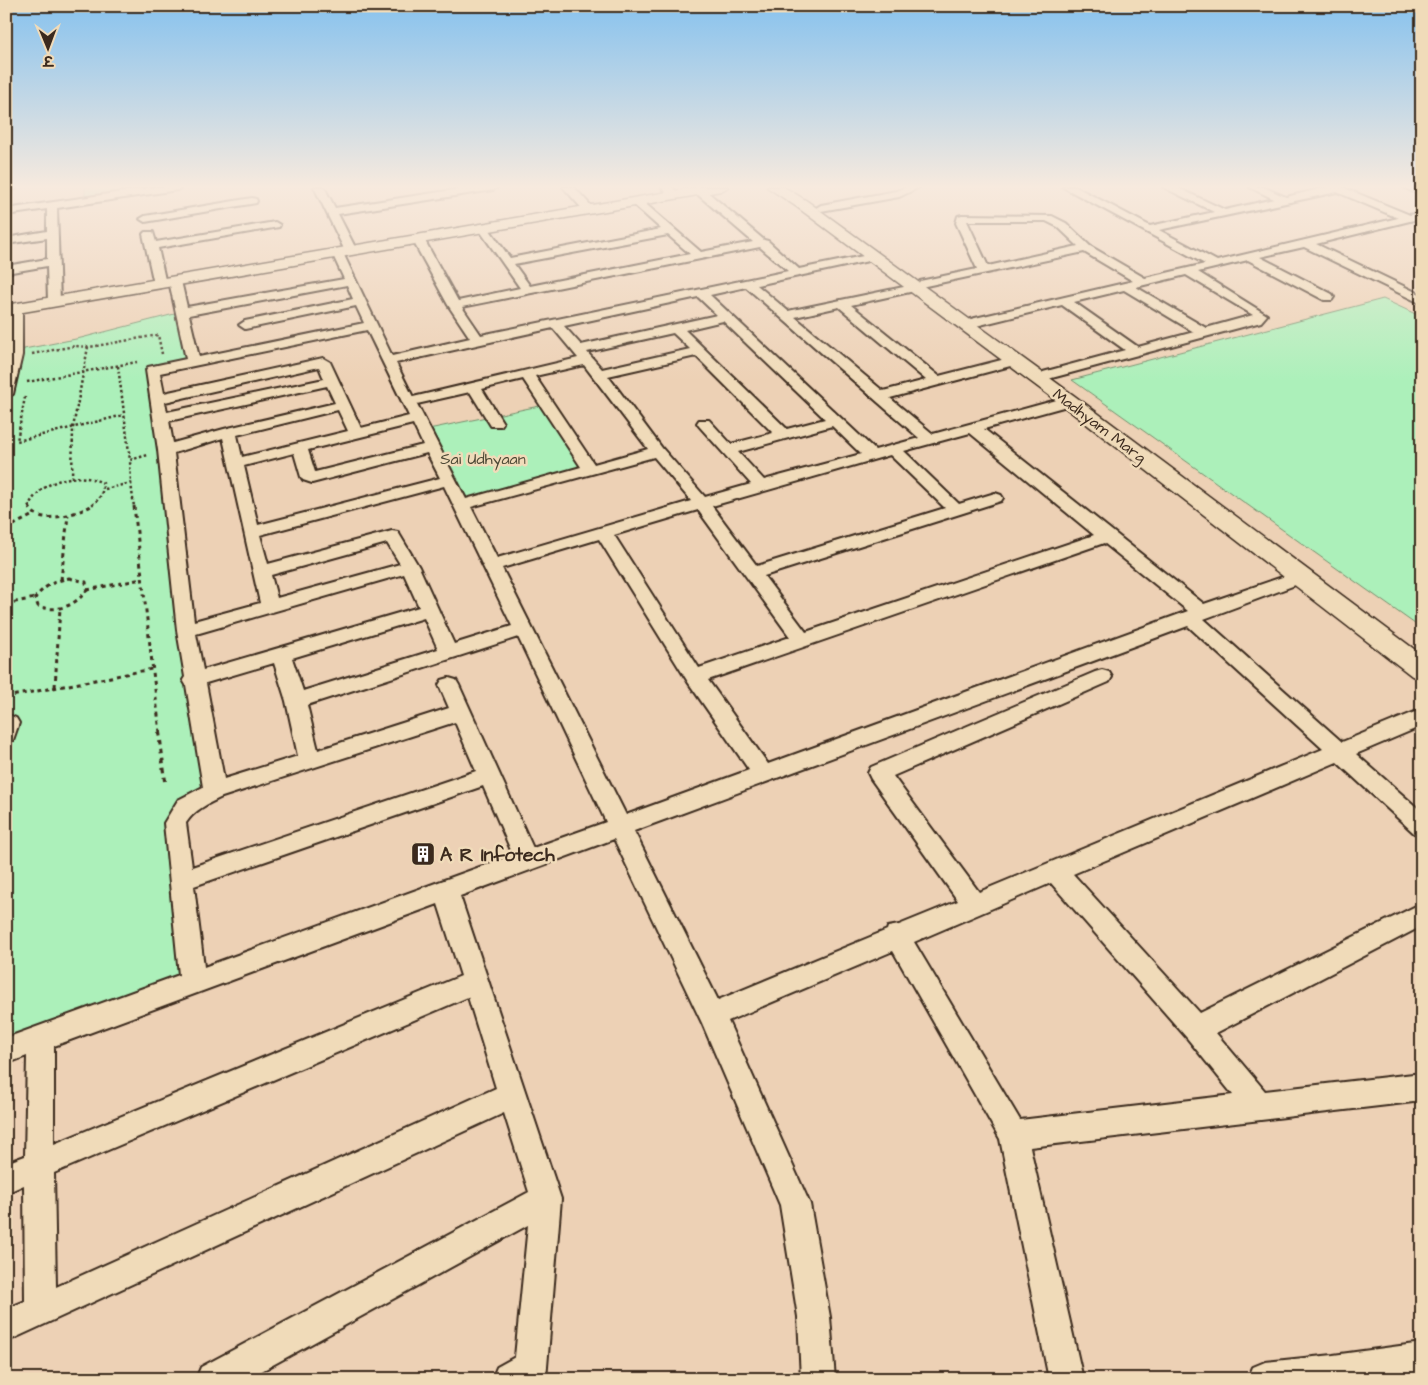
<svg xmlns="http://www.w3.org/2000/svg" width="1428" height="1385" viewBox="0 0 1428 1385" font-family="'Architects Daughter','Playpen Sans Deva',sans-serif">
	<style>
		.green { fill: #acf0ba; stroke: #748d6c }
		.lines { fill: none; stroke-linecap: round; stroke-linejoin: round }
		.street-casing { stroke: #3b2a1e; stroke-width: 4 }
		.secondary-casing { stroke: #3b2a1e; stroke-width: 3 }
		.path-far2 { stroke: #3b2a1e; stroke-width: 2.5; stroke-dasharray: 2.5 2.5; stroke-linecap: butt }
		.path-far1 { stroke: #3b2a1e; stroke-width: 3; stroke-dasharray: 4 4; stroke-linecap: butt }
		.path { stroke: #3b2a1e; stroke-width: 4; stroke-dasharray: 4.5 4.5; stroke-linecap: butt }
		.street { fill: #f0dbb9; fill-rule: evenodd }
		.secondary { fill: #f0dbb9; fill-rule: evenodd }
		.labels { text-anchor: middle; stroke-width: 5; stroke-linejoin: round; paint-order: stroke }
		.far-street-label { font-size: 16px; fill: #3b2a1e; stroke: #f0dbb9 }
		.far-park-label { font-size: 16px; fill: #4c4835; stroke: #f0dbb9 }
		.poi-label { font-size: 19px; font-weight: bold; fill: #3b2a1e; stroke: #f0dbb9; text-anchor: start }
	</style>
	<rect width="100%" height="100%" fill="#edd1b5"/>
	<filter id="ink" filterUnits="userSpaceOnUse"><feTurbulence type="fractalNoise" baseFrequency=".02" numOctaves="2"/><feDisplacementMap in="SourceGraphic" scale="10" xChannelSelector="R" yChannelSelector="G"/><feConvolveMatrix kernelMatrix="1 2 1 2 8 2 1 2 1" color-interpolation-filters="sRGB"/></filter>
	<g filter="url(#ink)">
		<g class="green">
			<path d="M 85,187 L 174,187 L 85,201 Z"/>
			<path d="M 1383,299 L 1422,317 L 1422,629 L 1072,380 Z"/>
			<path d="M 182,312 L 193,362 L 153,370 L 211,792 L 175,803 L 193,984 L 6,1050 L 6,394 L 15,355 L 23,353 L 24,349 L 81,338 Z"/>
			<path d="M 544,405 L 586,470 L 461,505 L 424,430 Z"/>
		</g>
		<g class="lines">
			<defs>
				<g id="street">
					<path d="M 6,187 L 17,187 L 16,189 L 6,191 Z"/>
					<path d="M 156,187 L 182,187 L 177,190 L 57,208 L 60,302 L 58,305 L 50,305 L 48,302 L 47,266 L 6,273 L 6,266 L 47,259 L 47,238 L 6,244 L 6,238 L 47,231 L 47,209 L 6,215 L 6,209 Z"/>
					<path d="M 314,187 L 324,187 L 335,208 L 473,187 L 498,187 L 493,190 L 338,214 L 357,251 L 351,254 L 345,251 Z"/>
					<path d="M 563,187 L 574,187 L 593,208 L 594,210 L 593,212 L 585,212 Z"/>
					<path d="M 661,187 L 672,187 L 680,195 L 675,198 L 671,197 Z"/>
					<path d="M 906,187 L 920,187 L 899,197 L 821,211 L 816,208 L 821,205 L 896,191 Z"/>
					<path d="M 1063,187 L 1076,187 L 1150,226 L 1214,212 L 1163,187 L 1176,187 L 1225,210 L 1274,199 L 1249,187 L 1263,187 L 1286,197 L 1328,187 L 1342,187 L 1410,215 L 1422,212 L 1422,218 L 1316,244 L 1422,295 L 1422,304 L 1304,247 L 1260,257 L 1332,294 L 1334,297 L 1332,300 L 1324,300 L 1248,260 L 1198,272 L 1267,315 L 1261,322 L 1048,379 L 1043,378 L 1041,375 L 1043,372 L 1125,350 L 1062,305 L 976,326 L 970,322 L 971,319 L 1133,281 L 1084,252 L 921,287 L 919,290 L 851,305 L 939,376 L 1013,357 L 1020,361 L 1018,364 L 890,398 L 933,434 L 1064,398 L 1074,398 L 1076,401 L 1074,404 L 984,429 L 1204,604 L 1294,573 L 1300,571 L 1306,573 L 1309,577 L 1306,581 L 1204,619 L 1342,742 L 1422,709 L 1422,726 L 1356,754 L 1422,812 L 1422,835 L 1414,833 L 1337,762 L 1073,874 L 1200,1013 L 1422,903 L 1422,926 L 1216,1033 L 1265,1091 L 1422,1073 L 1422,1101 L 1030,1147 L 1083,1379 L 1049,1379 L 1000,1139 L 893,951 L 728,1021 L 810,1204 L 830,1317 L 835,1379 L 801,1379 L 798,1317 L 780,1205 L 702,1023 L 614,839 L 460,896 L 561,1199 L 546,1379 L 492,1379 L 497,1367 L 515,1357 L 528,1225 L 247,1379 L 196,1379 L 201,1367 L 529,1192 L 504,1113 L 6,1342 L 6,1309 L 25,1301 L 24,1185 L 6,1193 L 6,1163 L 25,1156 L 27,1056 L 6,1064 L 6,1038 L 179,975 L 164,823 L 178,800 L 203,787 L 186,685 L 183,680 L 185,677 L 177,630 L 158,450 L 146,370 L 148,367 L 186,359 L 169,281 L 171,278 L 179,278 L 181,281 L 187,307 L 344,279 L 332,253 L 334,251 L 342,251 L 392,356 L 470,338 L 448,305 L 412,239 L 414,237 L 422,237 L 424,239 L 458,301 L 520,288 L 478,228 L 483,225 L 487,226 L 510,258 L 661,229 L 633,204 L 632,202 L 633,200 L 641,200 L 701,252 L 753,242 L 696,193 L 695,191 L 700,188 L 704,189 L 764,240 L 768,241 L 799,269 L 873,254 L 879,257 L 873,260 L 757,285 L 788,311 L 918,284 L 920,281 L 977,269 L 956,223 L 958,216 L 962,215 L 1052,216 L 1066,223 L 1090,246 L 1145,278 L 1205,264 ZM 1337,192 L 1398,218 L 1217,261 L 1159,230 ZM 967,221 L 1046,221 L 1058,227 L 1078,246 L 988,266 ZM 668,235 L 690,254 L 530,286 L 514,264 ZM 760,247 L 788,271 L 481,335 L 462,307 ZM 1186,275 L 1253,315 L 1206,328 L 1136,287 ZM 347,285 L 353,299 L 245,321 L 239,325 L 245,329 L 356,306 L 364,323 L 199,357 L 189,315 ZM 746,287 L 919,438 L 875,450 L 710,295 ZM 1124,290 L 1194,332 L 1138,347 L 1074,302 ZM 698,297 L 717,315 L 581,345 L 564,326 ZM 839,307 L 926,380 L 883,391 L 795,317 ZM 723,321 L 825,419 L 787,429 L 685,330 ZM 553,328 L 578,358 L 413,397 L 396,363 ZM 367,330 L 409,416 L 361,428 L 330,362 L 323,358 L 164,393 L 160,373 ZM 673,333 L 690,349 L 602,369 L 587,352 ZM 696,356 L 773,433 L 731,444 L 709,420 L 699,420 L 697,423 L 699,426 L 751,484 L 705,497 L 662,448 L 608,376 ZM 584,365 L 648,449 L 594,464 L 535,376 ZM 319,367 L 324,379 L 167,412 L 165,402 ZM 523,379 L 581,467 L 466,499 L 417,404 L 470,392 L 491,426 L 501,426 L 503,423 L 482,389 ZM 327,386 L 335,403 L 224,429 L 173,443 L 169,421 ZM 338,410 L 348,431 L 242,457 L 237,435 ZM 413,424 L 423,445 L 315,472 L 308,450 ZM 832,426 L 861,454 L 764,480 L 738,452 ZM 970,433 L 1094,535 L 806,632 L 764,576 L 1001,501 L 1003,498 L 1001,495 L 995,493 L 959,504 L 904,451 ZM 223,438 L 260,603 L 194,621 L 174,453 ZM 294,453 L 301,477 L 303,480 L 312,483 L 427,453 L 440,478 L 258,525 L 244,466 ZM 890,455 L 945,508 L 757,566 L 712,506 ZM 654,457 L 691,501 L 497,558 L 471,507 ZM 444,486 L 512,626 L 454,644 L 419,567 L 398,532 L 392,531 L 268,564 L 260,535 ZM 698,510 L 790,637 L 699,668 L 614,535 ZM 599,539 L 688,682 L 749,770 L 626,815 L 502,568 ZM 387,543 L 400,564 L 277,598 L 271,575 ZM 1104,543 L 1188,611 L 768,764 L 708,680 ZM 404,574 L 419,607 L 203,670 L 196,634 ZM 424,618 L 438,649 L 303,691 L 292,658 ZM 1188,626 L 1323,749 L 979,892 L 893,776 L 1109,682 L 1112,677 L 1109,672 L 1102,670 L 1095,672 L 871,767 L 868,773 L 871,779 L 958,901 L 899,925 L 888,927 L 887,930 L 718,1000 L 634,831 ZM 518,637 L 606,822 L 533,848 L 459,685 L 456,680 L 449,678 L 442,680 L 439,685 L 449,708 L 318,750 L 307,705 ZM 274,663 L 286,701 L 298,756 L 224,779 L 206,683 ZM 455,722 L 476,771 L 192,867 L 186,823 C 195,809 208,804 222,797 ZM 483,786 L 513,855 L 204,967 L 194,886 ZM 1051,883 L 1187,1038 L 1233,1095 L 1020,1120 L 914,942 ZM 438,904 L 461,976 L 54,1144 L 54,1046 ZM 468,997 L 496,1088 L 56,1287 L 54,1173 Z"/>
					<path d="M 1403,187 L 1417,187 L 1422,189 L 1422,196 Z"/>
					<path d="M 252,198 L 256,199 L 257,201 L 256,203 L 145,222 L 140,219 L 145,216 Z"/>
					<path d="M 275,222 L 280,225 L 279,227 L 158,248 L 166,284 L 160,288 L 154,284 L 143,234 L 145,232 L 153,232 L 156,242 Z"/>
					<path d="M 16,304 L 22,308 L 22,355 L 13,394 L 6,398 L 10,308 Z"/>
					<path d="M 9,715 L 16,718 L 19,723 L 13,740 L 6,742 L 6,716 Z"/>
					<path d="M 1422,1343 L 1422,1376 L 1400,1379 L 1248,1379 L 1253,1367 L 1265,1362 L 1333,1355 Z"/>
				</g>
				<g id="secondary">
					<path d="M 697,187 L 728,187 L 721,191 L 6,315 L 6,305 Z"/>
					<path d="M 767,187 L 784,187 L 807,201 L 1076,397 L 1422,655 L 1422,679 L 1412,676 L 1062,405 L 797,207 Z"/>
				</g>
			</defs>
			<use href="#street" class="street-casing"/>
			<use href="#secondary" class="secondary-casing"/>
			<g class="path-far2">
				<path d="M 32,354 L 75,346 L 90,347 L 158,335 L 162,354"/>
				<path d="M 118,366 L 130,460"/>
				<path d="M 27,382 L 137,362"/>
				<path d="M 25,397 L 17,441 L 124,415"/>
				<path d="M 72,478 L 73,428 L 88,347"/>
				<path d="M 131,483 L 134,507"/>
				<path d="M 105,489 L 131,483 L 130,460 L 148,455"/>
				<path d="M 28,507 C 41,480 77,470 103,483 C 103,495 99,500 89,507"/>
			</g>
			<g class="path-far1">
				<path d="M 29,506 C 36,527 77,514 91,506"/>
				<path d="M 134,506 L 160,733"/>
				<path d="M 6,529 L 35,514"/>
				<path d="M 69,578 L 86,582 L 87,590 C 75,606 57,613 38,606 L 35,598 C 44,586 55,581 69,578 Z"/>
				<path d="M 61,580 L 68,515"/>
				<path d="M 87,590 L 142,579"/>
				<path d="M 6,604 L 35,598"/>
				<path d="M 55,687 L 60,608"/>
				<path d="M 6,697 L 152,669"/>
			</g>
			<path class="path" d="M 159,732 L 165,781"/>
			<use href="#street" class="street"/>
			<use href="#secondary" class="secondary"/>
		</g>
	</g>
	<linearGradient id="sky" x2="0" y2="1"><stop stop-color="#87c2ee"/><stop offset="0.49" stop-color="#f7eade"/><stop offset="1" stop-color="#f7eade" stop-opacity="0"/></linearGradient>
	<rect width="1428" height="381" fill="url(#sky)"/>
	<defs>
		<symbol id="building-square" viewBox="-11 -11 22 22"><rect x="-9" y="-9" width="18" height="18" rx="4" fill="#3b2a1e" stroke="#f0dbb9"/><path d="M-4-6H4V6H1V3H-1V6H-4ZM-2.5-4.3h1.7v1.8h-1.7ZM.8-4.3h1.7v1.8H.8ZM-2.5-1h1.7V.8h-1.7ZM.8-1h1.7V.8H.8Z" fill="#fff"/></symbol>
	</defs>
	<g fill-rule="evenodd">
		<use href="#building-square" x="409" y="840" width="28" height="28"/>
	</g>
	<g class="labels">
		<g class="far-street-label">
			<text transform="translate(1100 425) rotate(37)" y="6">Madhyam Marg</text>
		</g>
		<g class="far-park-label">
			<text x="483" y="464">Sai Udhyaan</text>
		</g>
		<g class="poi-label">
			<text x="440" y="861">A R Infotech</text>
		</g>
	</g>
	<rect width="1428" height="1385" fill="none" stroke="#f0dbb9" stroke-width="25"/>
	<rect x="12" y="12" width="1403" height="1360" fill="none" stroke="#3b2a1e" stroke-width="2" filter="url(#ink)"/>
	<g transform="translate(48 48) rotate(179)" stroke="#f0dbb9" stroke-width="4" paint-order="stroke">
	<path d="M0-4L9 19L0 12L-9 19Z" fill="#3b2a1e"/>
	<text y="-8" font-size="14" font-weight="bold" text-anchor="middle" fill="#3b2a1e">उ</text>
	</g>
</svg>
